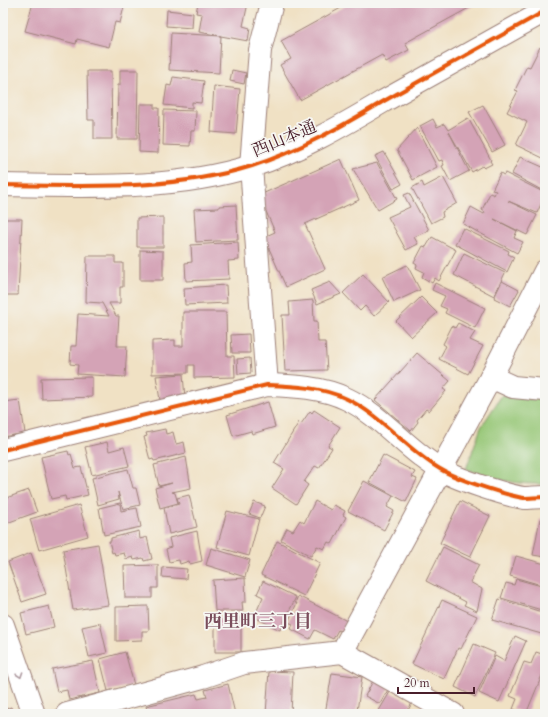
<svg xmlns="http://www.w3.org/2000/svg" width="548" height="717" viewBox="0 0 548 717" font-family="Cardo,'Noto Serif JP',serif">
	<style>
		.green { fill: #97c777; stroke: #707351 }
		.building { fill: #d4a3b6 }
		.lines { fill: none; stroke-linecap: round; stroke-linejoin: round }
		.minor-casing { stroke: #9d8078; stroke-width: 24 }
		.tertiary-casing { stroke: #9d8078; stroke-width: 24 }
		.minor { stroke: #fff; stroke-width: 22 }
		.tertiary { stroke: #fff; stroke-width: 22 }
		.cycleway-casing { stroke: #f6f6f2; stroke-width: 6 }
		.cycleway { stroke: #e8590c; stroke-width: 4 }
		.oneway { stroke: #ae9aa0 }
		.labels { text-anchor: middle; stroke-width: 3.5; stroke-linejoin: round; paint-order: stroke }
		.street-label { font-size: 17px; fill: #4a1f2b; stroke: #f6f6f2 }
		.neighbourhood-label { font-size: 18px; font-weight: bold; fill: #7a4d5c; stroke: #f6f6f2 }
	</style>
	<rect width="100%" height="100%" fill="#f6f6f2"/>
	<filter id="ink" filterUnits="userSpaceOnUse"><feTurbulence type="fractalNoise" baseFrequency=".025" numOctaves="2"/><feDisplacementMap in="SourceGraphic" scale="8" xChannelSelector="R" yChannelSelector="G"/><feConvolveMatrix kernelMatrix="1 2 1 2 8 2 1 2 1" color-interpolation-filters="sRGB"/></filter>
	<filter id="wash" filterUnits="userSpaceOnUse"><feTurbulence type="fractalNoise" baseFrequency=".012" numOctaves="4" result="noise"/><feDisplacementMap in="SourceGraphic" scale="16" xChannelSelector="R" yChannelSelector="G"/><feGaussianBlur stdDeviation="0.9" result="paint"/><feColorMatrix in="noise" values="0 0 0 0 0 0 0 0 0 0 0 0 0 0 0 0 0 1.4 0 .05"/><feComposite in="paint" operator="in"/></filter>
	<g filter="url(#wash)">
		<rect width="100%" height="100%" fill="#f0e1c4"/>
		<path class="green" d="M 502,395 L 514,398 L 545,400 L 545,484 C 517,485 492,479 466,469 L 481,427 Z"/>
		<g id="blocks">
			<g class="building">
				<path d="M 33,3 L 125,3 L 120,23 L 115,22 L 109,47 L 77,39 L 76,44 L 25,31 Z"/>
				<path d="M 198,3 L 248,3 L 243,26 L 250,28 L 248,41 L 199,32 L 202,14 L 196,13 Z"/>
				<path d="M 350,3 L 478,3 L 405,43 L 409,50 L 386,62 L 382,55 L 300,100 L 280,65 L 291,59 L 281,41 Z"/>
				<path d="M 167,10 L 193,13 L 192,28 L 166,26 Z"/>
				<path d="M 171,33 L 221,36 L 219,73 L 169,70 Z"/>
				<path d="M 540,47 L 545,50 L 545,159 L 516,145 L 527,122 L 507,112 L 518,91 L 515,90 L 527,66 L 530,67 Z"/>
				<path d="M 120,70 L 138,70 L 137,139 L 117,139 L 118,85 L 120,85 Z"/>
				<path d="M 232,70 L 246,73 L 244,84 L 230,81 Z"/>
				<path d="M 87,71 L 111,71 L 112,139 L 94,139 L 94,120 L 88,120 Z"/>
				<path d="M 173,77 L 204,81 L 201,103 L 192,102 L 192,108 L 164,105 L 167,85 L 171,86 Z"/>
				<path d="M 214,86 L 240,89 L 236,134 L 211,132 Z"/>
				<path d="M 140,104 L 154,104 L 154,108 L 159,108 L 158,153 L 139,152 Z"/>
				<path d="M 483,105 L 505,145 L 492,152 L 469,112 Z"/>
				<path d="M 164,110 L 196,111 L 195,131 L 191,131 L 190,146 L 163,145 Z"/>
				<path d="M 468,118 L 491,160 L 490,161 L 492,164 L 484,168 L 482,166 L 472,172 L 449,132 L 469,171 L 450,181 L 442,166 L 444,165 L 442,160 L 439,161 L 420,126 L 433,119 L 437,127 L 444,124 L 448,130 Z"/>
				<path d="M 417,128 L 437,167 L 413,180 L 397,150 Z"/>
				<path d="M 384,152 L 402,184 L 393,189 L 375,156 Z"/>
				<path d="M 520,157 L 545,168 L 545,192 L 512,174 Z"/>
				<path d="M 341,159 L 359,200 L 305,224 L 325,269 L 286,287 L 264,237 L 275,232 L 261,200 L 262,194 Z"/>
				<path d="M 377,163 L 397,199 L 378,210 L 353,169 Z"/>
				<path d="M 500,173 L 504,175 L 505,173 L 543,192 L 542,194 L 545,195 L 537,213 L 508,201 L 537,215 L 527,235 L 494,219 L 517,231 L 514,238 L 523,242 L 517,253 L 463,224 L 471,207 L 484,214 L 485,212 L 482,210 L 490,193 L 494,195 L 496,191 L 492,190 Z"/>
				<path d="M 443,177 L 457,203 L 442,212 L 443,217 L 431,223 L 412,188 L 422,182 L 424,187 Z"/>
				<path d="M 409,193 L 429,230 L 414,237 L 418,244 L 406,250 L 388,217 L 410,207 L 404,195 Z"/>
				<path d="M 236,205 L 238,240 L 196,242 L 194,209 L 219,208 L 219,206 Z"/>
				<path d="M 163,217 L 163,247 L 137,247 L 137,218 Z"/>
				<path d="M 3,219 L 22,219 L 18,295 L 3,295 Z"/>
				<path d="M 463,228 L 509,251 L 508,254 L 514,257 L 507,272 L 455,244 Z"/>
				<path d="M 432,237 L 456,250 L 439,281 L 435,278 L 432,283 L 422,277 L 424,272 L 416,268 L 417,265 L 414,263 L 423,246 L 426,247 Z"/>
				<path d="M 238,242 L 239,260 L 228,261 L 229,279 L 186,281 L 185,263 L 192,262 L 191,245 Z"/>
				<path d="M 140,250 L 163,251 L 163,280 L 140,280 Z"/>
				<path d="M 464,253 L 505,273 L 494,296 L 454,275 Z"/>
				<path d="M 87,256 L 115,256 L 115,263 L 123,263 L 123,287 L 120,287 L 120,303 L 109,303 L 116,316 L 119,316 L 117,346 L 127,346 L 125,377 L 77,374 L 78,365 L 70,364 L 71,346 L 76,346 L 78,314 L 109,316 L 102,303 L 86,302 Z"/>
				<path d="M 407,265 L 420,290 L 394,302 L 382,277 Z"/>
				<path d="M 363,274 L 389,302 L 374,316 L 365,306 L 360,311 L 343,293 Z"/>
				<path d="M 502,281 L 519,290 L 510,306 L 494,298 Z"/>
				<path d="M 330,282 L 341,294 L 317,304 L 311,290 Z"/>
				<path d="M 435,283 L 485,308 L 475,328 L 445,313 L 447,309 L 440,306 L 445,296 L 432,290 Z"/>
				<path d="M 226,285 L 227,303 L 185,305 L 184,288 Z"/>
				<path d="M 421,297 L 437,313 L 411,337 L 396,321 Z"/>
				<path d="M 313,300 L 314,321 L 317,321 L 318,342 L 325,342 L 327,370 L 285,371 L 282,315 L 290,315 L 289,302 Z"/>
				<path d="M 183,312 L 226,312 L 227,356 L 234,356 L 235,377 L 194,378 L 194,365 L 188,365 L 188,373 L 152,374 L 152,341 L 175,340 L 175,346 L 183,346 Z"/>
				<path d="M 458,323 L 475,332 L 470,340 L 483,346 L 468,374 L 439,359 L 446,346 L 443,344 L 452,326 L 455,328 Z"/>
				<path d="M 249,334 L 250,353 L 232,353 L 231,335 Z"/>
				<path d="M 417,353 L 450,381 L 443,389 L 446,391 L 429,411 L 426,409 L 417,420 L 418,422 L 411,431 L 375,400 Z"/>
				<path d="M 250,358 L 251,373 L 238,374 L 237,359 Z"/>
				<path d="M 183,374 L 185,399 L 160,400 L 156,376 Z"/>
				<path d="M 92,377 L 92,397 L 42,399 L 41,378 Z"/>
				<path d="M 20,400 L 25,433 L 3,437 L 3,402 Z"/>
				<path d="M 268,402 L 275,427 L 252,434 L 251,431 L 233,436 L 227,415 Z"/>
				<path d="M 314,410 L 340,427 L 328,446 L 332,448 L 319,468 L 315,466 L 304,482 L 308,485 L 296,504 L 272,488 L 284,469 L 274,463 L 299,422 L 301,424 L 310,411 L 312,413 Z"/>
				<path d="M 165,429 L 166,434 L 173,432 L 176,444 L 184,442 L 186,453 L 154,461 L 153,459 L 150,460 L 144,437 L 147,436 L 146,433 Z"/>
				<path d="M 107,442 L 109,451 L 124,447 L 129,466 L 92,475 L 85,447 Z"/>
				<path d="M 68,451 L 69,455 L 71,454 L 75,468 L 81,467 L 88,495 L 66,500 L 65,496 L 51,499 L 41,457 Z"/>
				<path d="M 383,455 L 415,472 L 412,477 L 417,479 L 406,502 L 369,482 Z"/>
				<path d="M 186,457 L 191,488 L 172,492 L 175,493 L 178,503 L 160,508 L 155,488 L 172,483 L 159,486 L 154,465 Z"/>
				<path d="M 128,469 L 133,488 L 136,488 L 140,505 L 123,509 L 118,492 L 119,499 L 98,505 L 92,478 Z"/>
				<path d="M 364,481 L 393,496 L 387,507 L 394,511 L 384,530 L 348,511 Z"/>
				<path d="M 29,490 L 37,512 L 4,524 L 3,499 Z"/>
				<path d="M 189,495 L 197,527 L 169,534 L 164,508 L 179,504 L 177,498 Z"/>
				<path d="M 315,501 L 331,510 L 334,505 L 345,511 L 343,515 L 346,517 L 332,544 L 328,542 L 324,549 L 317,546 L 311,556 L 281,540 L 287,528 L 293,531 L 300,520 L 304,523 Z"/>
				<path d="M 460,501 L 490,516 L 470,557 L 440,543 Z"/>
				<path d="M 254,502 L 265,506 L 260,518 L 249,514 Z"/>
				<path d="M 120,503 L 121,511 L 137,508 L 141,527 L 104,535 L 99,508 Z"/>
				<path d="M 79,505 L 88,536 L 39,550 L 30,519 Z"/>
				<path d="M 227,511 L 259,519 L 249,556 L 217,547 Z"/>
				<path d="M 540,519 L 545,520 L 545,557 L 533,555 Z"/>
				<path d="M 139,531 L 140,539 L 147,537 L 152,559 L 144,561 L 143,558 L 134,560 L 133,557 L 126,559 L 124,553 L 115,555 L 114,552 L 112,553 L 109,541 L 111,541 L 111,538 Z"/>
				<path d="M 197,531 L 202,561 L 190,564 L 189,561 L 180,564 L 179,560 L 169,562 L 166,549 L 171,547 L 169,538 Z"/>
				<path d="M 277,541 L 320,563 L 304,596 L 261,575 Z"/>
				<path d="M 98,544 L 108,605 L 73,610 L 63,550 Z"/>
				<path d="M 443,547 L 479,565 L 470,582 L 482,589 L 477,611 L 464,605 L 466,602 L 426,581 Z"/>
				<path d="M 211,548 L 250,560 L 245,577 L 206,565 Z"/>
				<path d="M 31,553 L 46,594 L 22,602 L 8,562 Z"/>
				<path d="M 516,556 L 545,564 L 545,586 L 510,576 Z"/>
				<path d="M 158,565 L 158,588 L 152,588 L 152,598 L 125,598 L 124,566 Z"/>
				<path d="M 163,567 L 187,569 L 186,579 L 162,577 Z"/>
				<path d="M 245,578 L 246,602 L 242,602 L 243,611 L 215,611 L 213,580 Z"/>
				<path d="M 516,579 L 545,587 L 545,611 L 501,598 L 506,583 L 514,585 Z"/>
				<path d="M 263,581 L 296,597 L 280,630 L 254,617 L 263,597 L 257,594 Z"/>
				<path d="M 298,596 L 347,621 L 342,632 L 338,630 L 333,639 L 315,630 L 310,639 L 291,629 L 293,624 L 288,622 L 297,603 L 295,603 Z"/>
				<path d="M 499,599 L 545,613 L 545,635 L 492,620 Z"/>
				<path d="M 442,600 L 477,616 L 461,649 L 458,648 L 444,679 L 412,664 Z"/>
				<path d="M 49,606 L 54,627 L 26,634 L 21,613 Z"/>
				<path d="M 148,606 L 149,631 L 142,631 L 142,640 L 116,641 L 116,607 Z"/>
				<path d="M 241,618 L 241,652 L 215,652 L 215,619 Z"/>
				<path d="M 100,623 L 107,653 L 89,657 L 82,627 Z"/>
				<path d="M 515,636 L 526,641 L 499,702 L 479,693 L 495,656 L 504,661 Z"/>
				<path d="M 474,644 L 495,653 L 475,697 L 455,687 Z"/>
				<path d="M 125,652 L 134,685 L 108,691 L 100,659 Z"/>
				<path d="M 536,652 L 545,655 L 545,668 L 526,714 L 513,709 L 517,699 L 510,696 L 524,662 L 531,664 Z"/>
				<path d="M 93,661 L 100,693 L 69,700 L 67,690 L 57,692 L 52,669 Z"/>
				<path d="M 269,671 L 293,672 L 291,714 L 266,714 Z"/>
				<path d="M 332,673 L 362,677 L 357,711 L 371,714 L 325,714 Z"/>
				<path d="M 374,679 L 389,688 L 380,704 L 365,696 Z"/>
				<path d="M 228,684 L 235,714 L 148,714 L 146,706 L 196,694 L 198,699 L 207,697 L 205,690 Z"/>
				<path d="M 390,692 L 412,703 L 406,714 L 377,714 Z"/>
				<path d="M 11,707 L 13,714 L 3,714 L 3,710 Z"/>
			</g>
		</g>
	</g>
	<g filter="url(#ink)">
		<use href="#blocks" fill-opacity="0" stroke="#9d8078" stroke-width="1"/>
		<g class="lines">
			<defs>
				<g id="minor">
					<path d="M 491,377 L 513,387 L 545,390"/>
					<path d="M 267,385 L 251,166 L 260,50 L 272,3"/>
					<path d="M 3,450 L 267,385 C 294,386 322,387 347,399 C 381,415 408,451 440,469 C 456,479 505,495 524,498 C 530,498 538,497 545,497"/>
					<path d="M 3,625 L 34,714"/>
					<path d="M 342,652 L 491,377 L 545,271"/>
					<path d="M 67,714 L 203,677 L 244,663 L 342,652 L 453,714"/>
				</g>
				<path id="tertiary" d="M 3,185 C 86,186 171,191 252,166 C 299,151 342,126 384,101 C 438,71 491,41 545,11"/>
			</defs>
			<use href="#minor" class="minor-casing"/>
			<use href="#tertiary" class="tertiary-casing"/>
			<use href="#minor" class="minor"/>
			<use href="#tertiary" class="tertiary"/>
			<defs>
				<g id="cycleway">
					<path d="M 3,185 C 86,186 171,191 252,166 C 299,151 342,126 384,101 C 438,71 491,41 545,11"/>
					<path d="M 3,450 L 267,385 C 294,386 322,387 347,399 C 381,415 408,451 440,469 C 456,479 505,495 524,498 C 530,498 538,497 545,497"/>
				</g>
			</defs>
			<use href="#cycleway" class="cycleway-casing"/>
			<use href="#cycleway" class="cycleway"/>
		</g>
		<defs><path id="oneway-chevron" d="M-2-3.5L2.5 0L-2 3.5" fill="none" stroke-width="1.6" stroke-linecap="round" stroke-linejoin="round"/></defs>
		<use class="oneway" href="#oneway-chevron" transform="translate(20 675) rotate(71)"/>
	</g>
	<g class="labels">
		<g class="street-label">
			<text transform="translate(284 138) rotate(-23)" y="6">西山本通</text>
		</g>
		<g class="neighbourhood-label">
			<text x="258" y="627">西里町三丁目</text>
		</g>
	</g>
	<rect width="548" height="717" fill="none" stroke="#f6f6f2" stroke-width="16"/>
	<path d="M398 687v6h76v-6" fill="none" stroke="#4a1f2b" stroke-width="2"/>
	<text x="404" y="687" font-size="12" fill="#4a1f2b" stroke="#f6f6f2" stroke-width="3" paint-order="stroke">20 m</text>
</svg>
